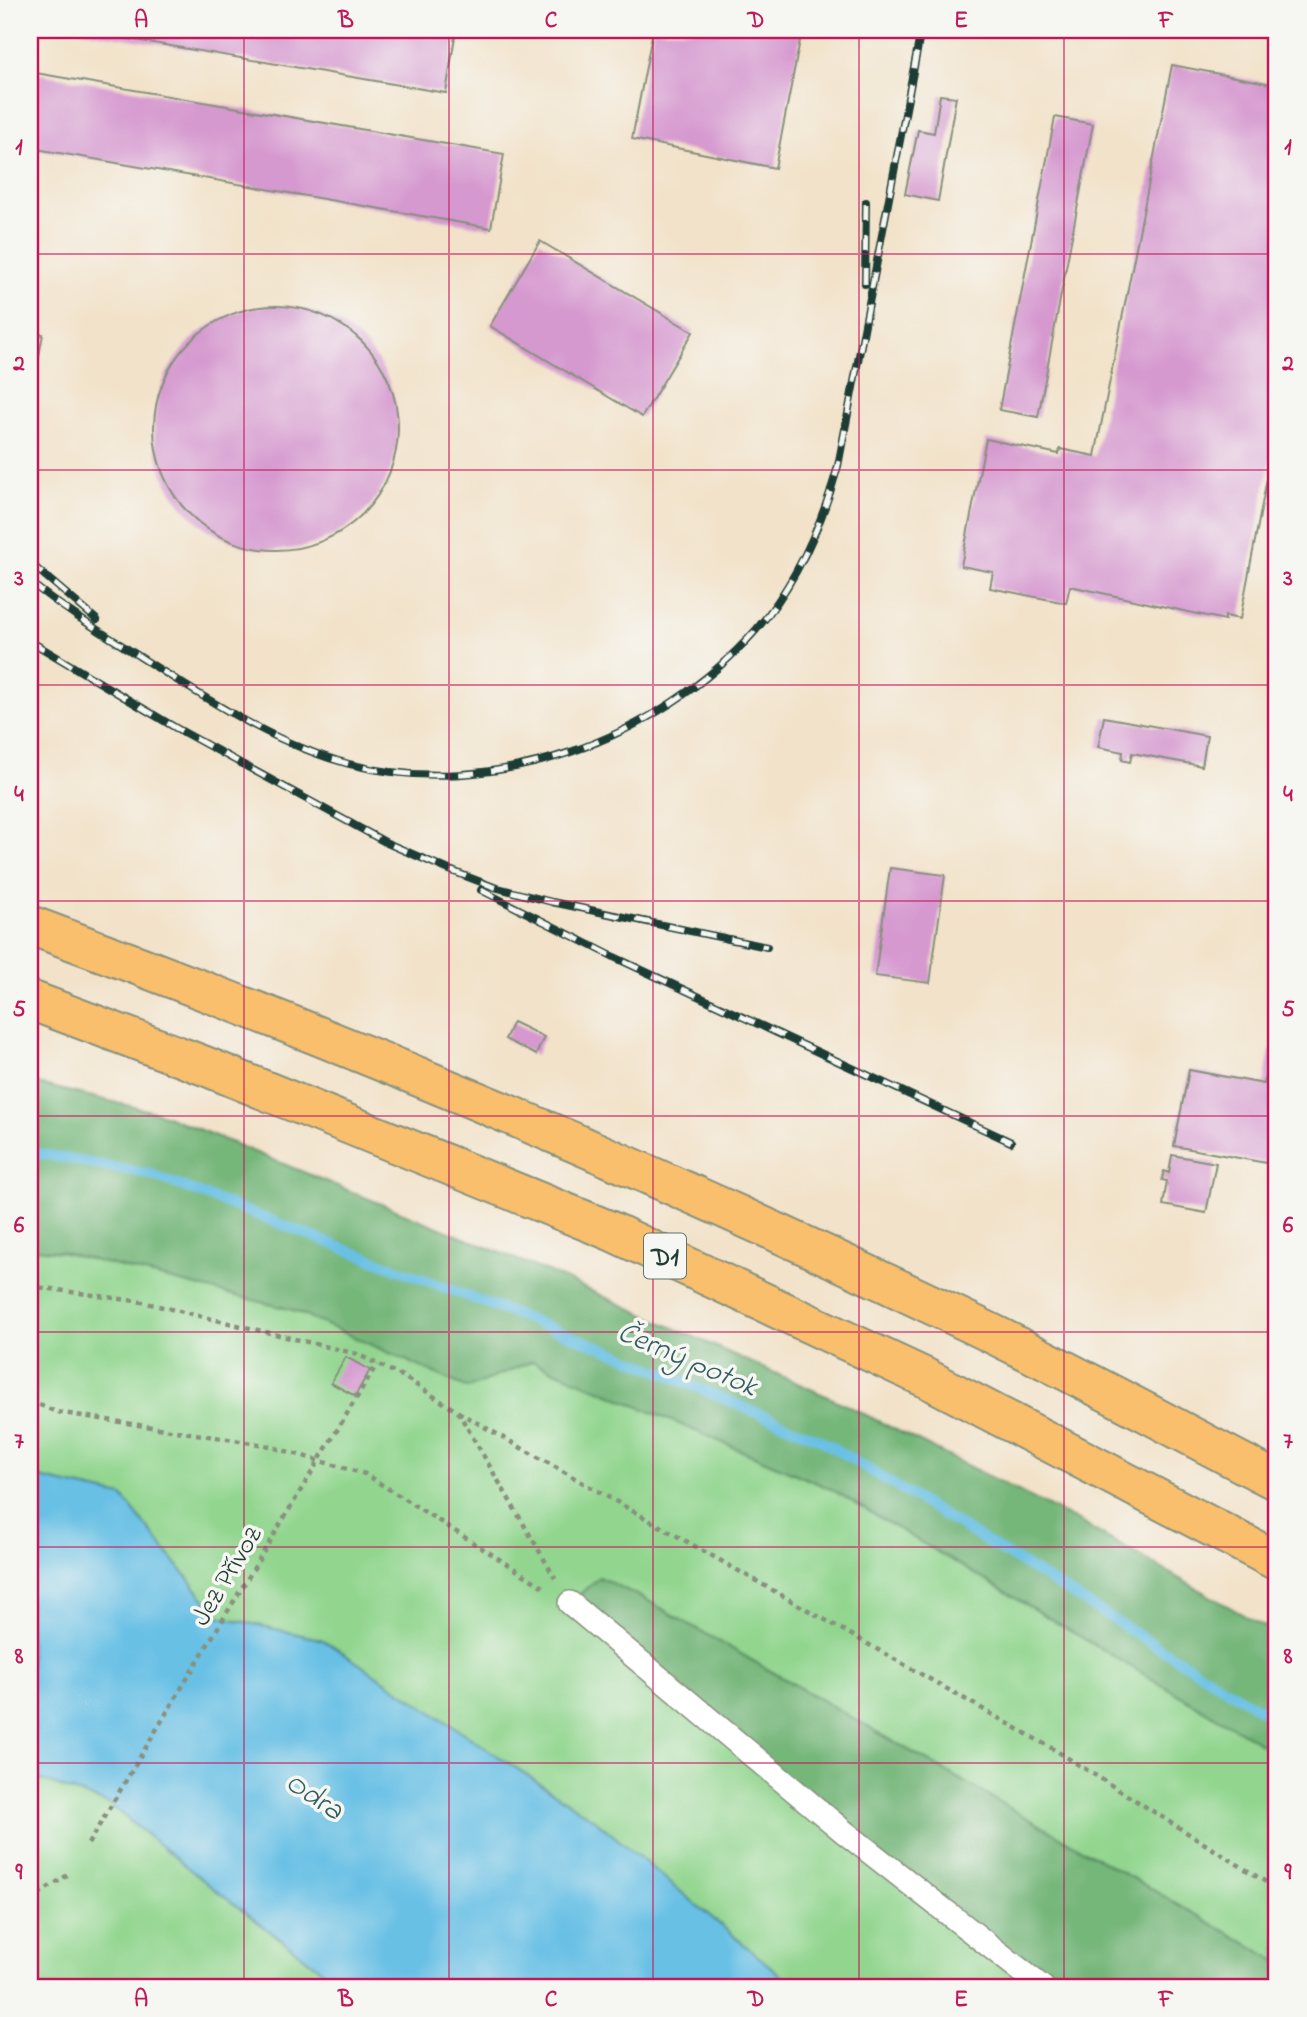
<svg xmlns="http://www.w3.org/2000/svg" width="1307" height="2017" viewBox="0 0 1307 2017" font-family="'Indie Flower',sans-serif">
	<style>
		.green { fill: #91d58e; stroke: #588961; stroke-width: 2 }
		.forest { fill: #74b679; stroke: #4a7a56; stroke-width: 2 }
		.water { fill: #67c0e5; stroke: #437e8c; stroke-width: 2 }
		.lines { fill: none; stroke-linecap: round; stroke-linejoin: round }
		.stream { stroke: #67c0e5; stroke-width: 10 }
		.building { fill: #d598cf }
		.lane-casing { stroke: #88907e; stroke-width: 26 }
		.highway-casing { stroke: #88907e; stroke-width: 42 }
		.path { stroke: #88907e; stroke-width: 4.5; stroke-dasharray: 5 5; stroke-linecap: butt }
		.lane { stroke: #fff; stroke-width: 23 }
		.highway { stroke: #f9bf6c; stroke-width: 38 }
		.rail-casing { stroke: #1f3d34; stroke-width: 8 }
		.rail { stroke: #f6f6f2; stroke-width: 5; stroke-dasharray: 16; stroke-linecap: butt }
		.path-bridge { stroke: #88907e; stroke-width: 4.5; stroke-dasharray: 5 5; stroke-linecap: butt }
		.grid { fill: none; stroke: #c2185b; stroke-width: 2; stroke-opacity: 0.55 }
		.labels { text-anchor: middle; stroke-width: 7; stroke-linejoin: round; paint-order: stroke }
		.shield { fill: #f6f6f2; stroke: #60746d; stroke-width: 2 }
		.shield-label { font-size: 26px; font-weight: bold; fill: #1f3d34 }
		.street-label { font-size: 28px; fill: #1f3d34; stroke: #f6f6f2 }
		.water-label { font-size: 30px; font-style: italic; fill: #315e60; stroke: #f6f6f2 }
		.neatline { fill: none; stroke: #c2185b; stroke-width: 2.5 }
		.grid-label { font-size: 23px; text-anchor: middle; font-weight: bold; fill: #c2185b }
	</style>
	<rect width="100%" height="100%" fill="#f6f6f2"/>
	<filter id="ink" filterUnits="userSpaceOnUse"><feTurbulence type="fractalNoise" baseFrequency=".0143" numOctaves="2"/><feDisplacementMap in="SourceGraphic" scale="14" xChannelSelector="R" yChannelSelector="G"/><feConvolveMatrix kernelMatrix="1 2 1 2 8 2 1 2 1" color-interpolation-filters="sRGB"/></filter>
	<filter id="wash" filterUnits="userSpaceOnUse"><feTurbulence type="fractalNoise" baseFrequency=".00686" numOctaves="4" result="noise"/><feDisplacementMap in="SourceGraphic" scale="28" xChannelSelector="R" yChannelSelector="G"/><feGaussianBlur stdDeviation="1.57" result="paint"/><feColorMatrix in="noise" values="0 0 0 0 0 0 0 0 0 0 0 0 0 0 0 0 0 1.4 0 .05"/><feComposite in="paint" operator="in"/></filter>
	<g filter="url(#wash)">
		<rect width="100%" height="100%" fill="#f2e2c9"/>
		<g class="green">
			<path d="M 30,1248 L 61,1252 L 293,1310 L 468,1388 L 532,1361 L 831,1489 L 1277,1753 L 1277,1961 L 643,1598 L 1042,1987 L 795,1987 L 596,1821 L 323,1640 L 218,1616 L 122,1496 L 30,1476 Z"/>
			<path d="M 30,1776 L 109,1804 L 209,1885 L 344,1987 L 30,1987 Z"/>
		</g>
		<g class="forest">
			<path d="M 30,1082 L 159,1113 L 560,1277 L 844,1404 L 1076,1520 L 1277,1634 L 1277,1753 L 831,1489 L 532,1361 L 468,1388 L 293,1310 L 61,1252 L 30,1248 Z"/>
			<path d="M 599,1577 L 643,1598 L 1277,1961 L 1277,1987 L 1042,1987 L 570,1603 Z"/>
		</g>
		<path class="water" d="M 30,1476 L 122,1496 L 218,1616 L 323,1640 L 596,1821 L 795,1987 L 344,1987 L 209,1885 L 109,1804 L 30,1776 Z"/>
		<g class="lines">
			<path class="stream" d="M 30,1152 L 150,1174 L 618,1354 L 819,1439 L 1277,1720"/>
		</g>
		<g id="blocks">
			<g class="building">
				<path d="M 77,30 L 456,30 L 446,93 Z"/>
				<path d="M 653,30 L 802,30 L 775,168 L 632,139 Z"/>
				<path d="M 1172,65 L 1277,85 L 1277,426 L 1240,619 L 1225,616 L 1225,620 L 1070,586 L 1066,603 L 990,588 L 993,572 L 961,566 L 986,439 L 1059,454 L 1060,449 L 1095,456 Z"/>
				<path d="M 30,72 L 504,154 L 491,228 L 30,148 Z"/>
				<path d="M 940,95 L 956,97 L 938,201 L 905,194 L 918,130 L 934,133 Z"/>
				<path d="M 1055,117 L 1093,124 L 1038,417 L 999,410 Z"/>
				<path d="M 540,241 L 693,332 L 642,417 L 490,326 Z"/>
				<circle cx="276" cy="428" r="122"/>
				<path d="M 30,331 L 43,334 L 31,400 L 30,400 Z"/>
				<path d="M 1104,717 L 1207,736 L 1202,766 L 1132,753 L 1130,762 L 1122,760 L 1123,752 L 1098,747 Z"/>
				<path d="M 890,868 L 945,875 L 930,983 L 875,976 Z"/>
				<path d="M 513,1022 L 544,1037 L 536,1055 L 505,1039 Z"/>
				<path d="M 1270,1050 L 1277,1051 L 1277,1165 L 1174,1146 L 1189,1070 L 1264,1084 Z"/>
				<path d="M 1172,1155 L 1216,1163 L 1206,1213 L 1163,1205 L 1167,1181 L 1162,1180 L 1164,1171 L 1169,1173 Z"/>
				<path d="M 346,1357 L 370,1370 L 355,1396 L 331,1383 Z"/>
			</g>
		</g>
	</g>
	<g filter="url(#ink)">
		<use href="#blocks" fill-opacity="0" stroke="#88907e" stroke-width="2"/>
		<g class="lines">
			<defs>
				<path id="lane" d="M 570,1603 L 843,1831 L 1042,1987"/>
				<g id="highway">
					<path d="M 30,925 C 348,1042 660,1174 966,1321 C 1071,1371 1174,1428 1277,1481"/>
					<path d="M 30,1000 L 205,1066 L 611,1231 L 926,1378 L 1277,1561"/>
				</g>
			</defs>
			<use href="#lane" class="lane-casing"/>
			<use href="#highway" class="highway-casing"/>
			<g class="path">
				<path d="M 30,1286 L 142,1302 L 357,1354 L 404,1377 L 458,1412 L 555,1578"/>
				<path d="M 30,1401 L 57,1412 L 265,1445 L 365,1474 L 545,1588"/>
				<path d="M 458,1412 L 1055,1750 L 1277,1889"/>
				<path d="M 88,1844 L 170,1707"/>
				<path d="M 30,1900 L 69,1874"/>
			</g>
			<use href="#lane" class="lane"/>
			<use href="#highway" class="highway"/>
			<defs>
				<g id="rail">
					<path d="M 865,284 L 866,202"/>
					<path d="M 30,563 L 97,620"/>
					<path d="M 30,582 C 67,612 108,636 148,662 C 212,702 275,744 349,764 C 493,801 659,740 756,630 C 796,583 822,524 838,466 L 921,30"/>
					<path d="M 30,641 L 176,728 L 387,843 L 447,869 L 494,887 L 552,902 L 767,947"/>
					<path d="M 481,890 L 614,957 L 1011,1142"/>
				</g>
			</defs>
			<use href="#rail" class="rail-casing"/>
			<use href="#rail" class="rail"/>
			<path class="path-bridge" d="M 170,1707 L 377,1364"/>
		</g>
	</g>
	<path class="grid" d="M 244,30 L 244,1987M 449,30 L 449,1987M 653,30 L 653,1987M 859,30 L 859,1987M 1064,30 L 1064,1987M 30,254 L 1277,254M 30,470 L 1277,470M 30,685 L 1277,685M 30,901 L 1277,901M 30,1116 L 1277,1116M 30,1332 L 1277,1332M 30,1547 L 1277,1547M 30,1763 L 1277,1763"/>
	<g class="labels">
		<rect class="shield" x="644" y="1233.5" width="42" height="45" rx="5"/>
		<g class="shield-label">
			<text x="665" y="1265">D1</text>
		</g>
		<g class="street-label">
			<text transform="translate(225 1575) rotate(-59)" y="10">Jez Přívoz</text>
		</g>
		<g class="water-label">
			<text transform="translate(688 1358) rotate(23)" y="10">Černý potok</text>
			<text transform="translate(315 1795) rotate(34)" y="10">Odra</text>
		</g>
	</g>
	<rect width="1307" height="2017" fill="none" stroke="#f6f6f2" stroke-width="77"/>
	<rect x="38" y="38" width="1230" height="1941" class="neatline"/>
	<g class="grid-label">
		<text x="141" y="27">A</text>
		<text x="346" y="27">B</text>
		<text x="551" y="27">C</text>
		<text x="756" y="27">D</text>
		<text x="961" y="27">E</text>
		<text x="1166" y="27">F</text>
		<text x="19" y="154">1</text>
		<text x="1288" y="154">1</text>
		<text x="19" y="370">2</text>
		<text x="1288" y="370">2</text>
		<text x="19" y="585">3</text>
		<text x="1288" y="585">3</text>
		<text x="19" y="801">4</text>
		<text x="1288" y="801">4</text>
		<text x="19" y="1016">5</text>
		<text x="1288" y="1016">5</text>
		<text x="19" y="1232">6</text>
		<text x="1288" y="1232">6</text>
		<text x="19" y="1448">7</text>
		<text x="1288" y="1448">7</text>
		<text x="19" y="1663">8</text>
		<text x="1288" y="1663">8</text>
		<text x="19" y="1879">9</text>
		<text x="1288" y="1879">9</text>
		<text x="141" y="2006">A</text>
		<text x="346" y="2006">B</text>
		<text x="551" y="2006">C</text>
		<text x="756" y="2006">D</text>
		<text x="961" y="2006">E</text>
		<text x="1166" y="2006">F</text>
	</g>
</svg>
